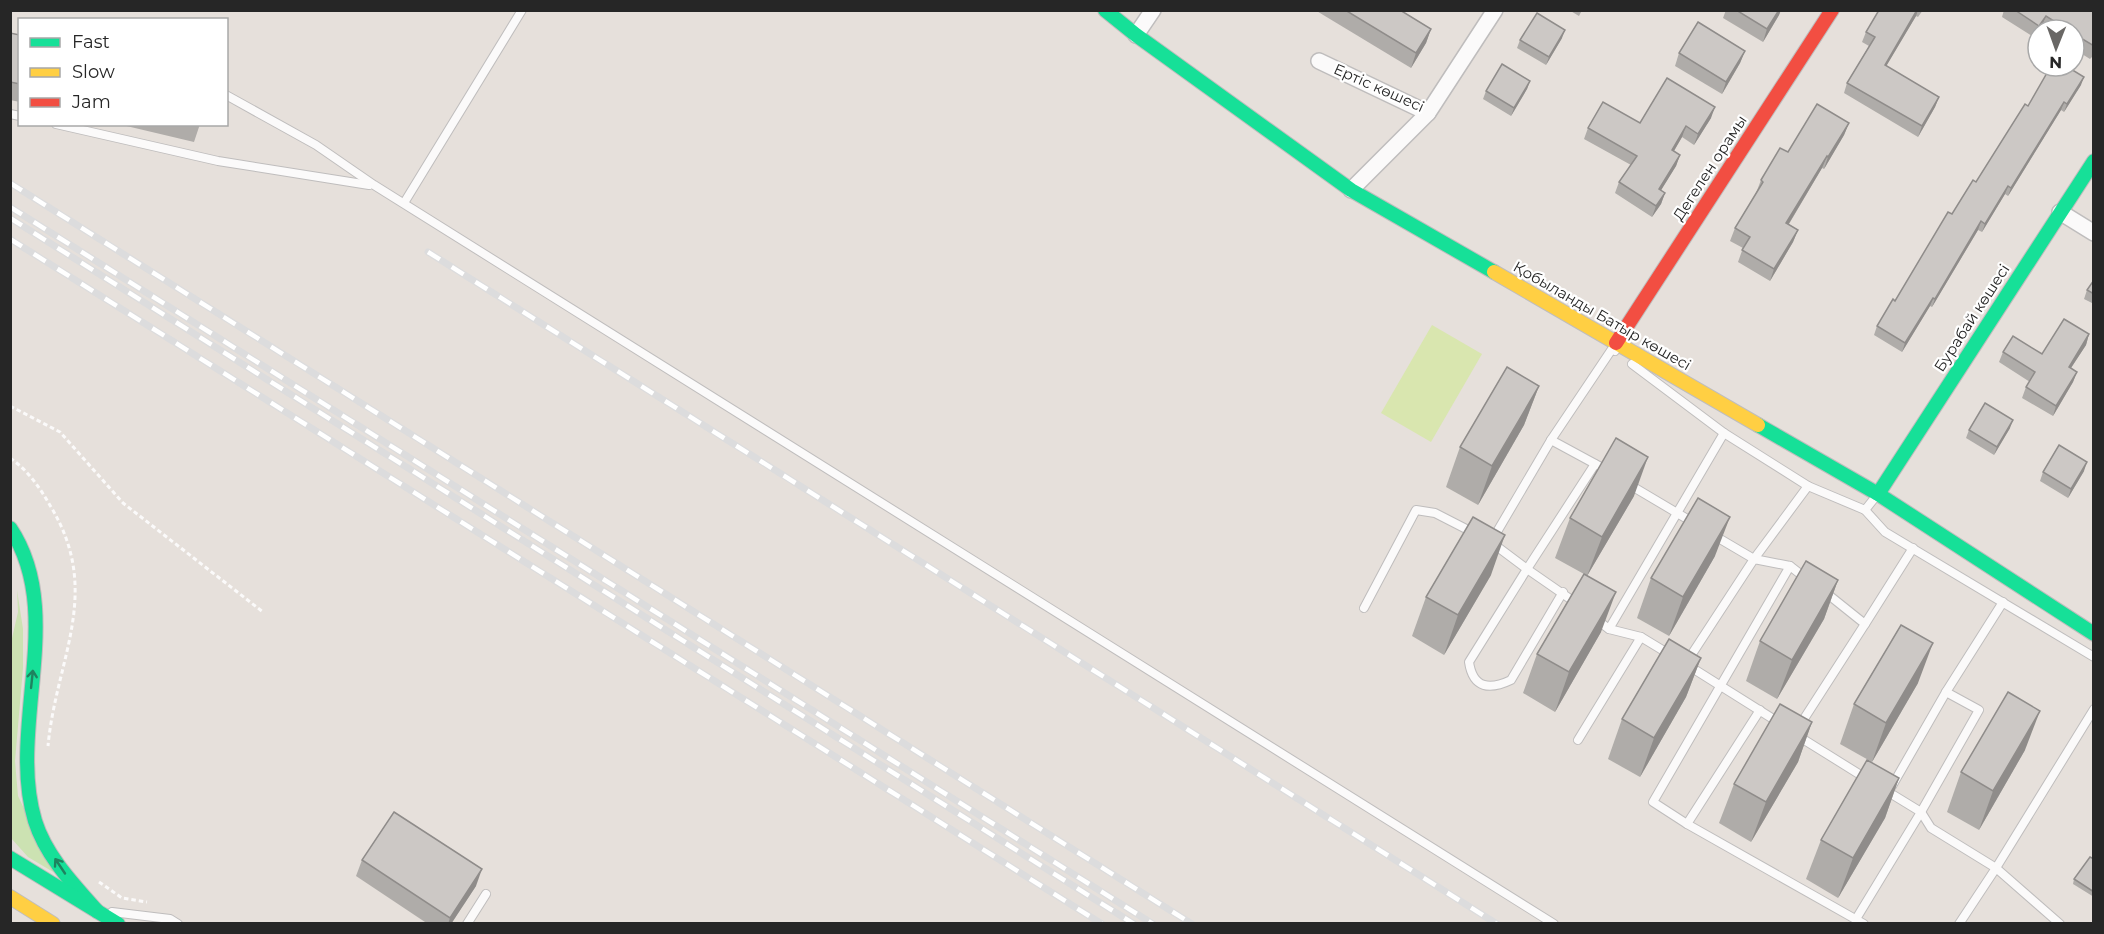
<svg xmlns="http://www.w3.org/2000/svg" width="2104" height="934" viewBox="0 0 2104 934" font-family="Montserrat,sans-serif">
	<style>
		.green { fill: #cce2b2 }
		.pitch { fill: #d9e6af }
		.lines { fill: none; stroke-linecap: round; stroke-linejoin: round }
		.lane-casing { stroke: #bfbdbd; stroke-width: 10 }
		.street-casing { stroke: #bfbdbd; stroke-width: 18 }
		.fast-casing { stroke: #bfbdbd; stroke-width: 16 }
		.slow-casing { stroke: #bfbdbd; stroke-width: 16 }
		.jam-casing { stroke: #bfbdbd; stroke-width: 16 }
		.path { stroke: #fbfafa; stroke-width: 3; stroke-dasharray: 4.5 3; stroke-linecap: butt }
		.lane { stroke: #fbfafa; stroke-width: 8 }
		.street { stroke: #fbfafa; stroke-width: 15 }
		.fast { stroke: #16e098; stroke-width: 14 }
		.slow { stroke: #ffcf43; stroke-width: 14 }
		.jam { stroke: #f24e42; stroke-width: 14 }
		.rail-casing { stroke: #dcdcdd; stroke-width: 7 }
		.rail { stroke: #fff; stroke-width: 4.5; stroke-dasharray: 14; stroke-linecap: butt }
		.wall { fill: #afaca9 }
		.shaded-wall { fill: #8f8c8a }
		.building { fill: #ccc8c5; stroke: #8f8c8a; stroke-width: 1.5 }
		.oneway { stroke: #1e835f }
		.labels { text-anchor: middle; stroke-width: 4.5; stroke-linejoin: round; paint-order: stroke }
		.street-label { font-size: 15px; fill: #262626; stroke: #fff }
	</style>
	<rect width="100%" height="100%" fill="#e6e0db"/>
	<path class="green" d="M 17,590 L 23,629 L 23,668 L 15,761 L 18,796 L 55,873 L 28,857 L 11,838 L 10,647 L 18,612 Z"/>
	<path class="pitch" d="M 1432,325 L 1482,354 L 1431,442 L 1381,413 Z"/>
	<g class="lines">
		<defs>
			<g id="lane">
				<path d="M 226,95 L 316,145 L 374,185 L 1554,924"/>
				<path d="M 10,114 L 20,116"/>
				<path d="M 56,124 L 218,161 L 369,185"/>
				<path d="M 404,203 L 522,10"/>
				<path d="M 1632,364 L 1724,433 L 1808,486"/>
				<path d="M 1551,440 L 1599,466"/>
				<path d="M 1630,485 L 1694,523"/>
				<path d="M 1865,510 L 1885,532 L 2094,657"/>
				<path d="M 1715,536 L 1754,559 L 1808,486 L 1865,510 L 1877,495"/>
				<path d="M 1563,592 L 1511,680 C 1490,690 1473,689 1469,662 L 1527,569 L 1491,542 L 1551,440 L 1612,349 L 1615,351"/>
				<path d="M 1576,603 L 1527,569 L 1595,464"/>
				<path d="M 1364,608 L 1416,510 L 1435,513 L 1474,533"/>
				<path d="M 1597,620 L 1609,629 L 1641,637 L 1669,654"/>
				<path d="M 1865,624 L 1913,548"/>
				<path d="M 1609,629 L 1724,433"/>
				<path d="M 1688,660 L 1754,559 L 1790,566 L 1808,580"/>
				<path d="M 1689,666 L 1778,722"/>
				<path d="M 1760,710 L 1687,824 L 1864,924"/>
				<path d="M 1800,725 L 1865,624 L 1825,592"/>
				<path d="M 1798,736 L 1867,779"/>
				<path d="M 1578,740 L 1641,637"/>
				<path d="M 1892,786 L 1946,692 L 2003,602"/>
				<path d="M 1885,790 L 1921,812 L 1931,828 L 1996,868 L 2094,709"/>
				<path d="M 1687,824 L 1653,802 L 1790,566"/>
				<path d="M 112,912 L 170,919 L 178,924"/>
				<path d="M 1856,919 L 1921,812 L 1979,710 L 1946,692"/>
				<path d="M 467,924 L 486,894"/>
				<path d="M 1959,924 L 1996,868 L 2060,924"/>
			</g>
			<g id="street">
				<path d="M 1136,35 L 1153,10"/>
				<path d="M 1319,61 L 1428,113 L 1495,10"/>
				<path d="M 1351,190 L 1428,113"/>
				<path d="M 2060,212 L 2094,233"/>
			</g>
			<g id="fast">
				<path d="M 1105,10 L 1136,35 L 1351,190 L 1494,272"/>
				<path d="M 1758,425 L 1878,494 L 2094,634"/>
				<path d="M 1878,494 L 2094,161"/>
				<path d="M 10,528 C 67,613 7,728 35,821 C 46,856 73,884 97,911"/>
				<path d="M 10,858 L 118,924"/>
			</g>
			<g id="slow">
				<path d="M 1494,272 L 1758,425"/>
				<path d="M 10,897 L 53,924"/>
			</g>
			<path id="jam" d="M 1616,343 L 1832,10"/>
		</defs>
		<use href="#lane" class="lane-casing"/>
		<use href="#street" class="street-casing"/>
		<use href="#fast" class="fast-casing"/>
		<use href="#slow" class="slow-casing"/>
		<use href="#jam" class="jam-casing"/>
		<g class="path">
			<path d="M 10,406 L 60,432 L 123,503 L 263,612"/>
			<path d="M 10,458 C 28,470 40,488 51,507 C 103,593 56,659 48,746"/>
			<path d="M 99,882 L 122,898 L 147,902"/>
		</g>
		<use href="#lane" class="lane"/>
		<use href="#street" class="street"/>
		<use href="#fast" class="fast"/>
		<use href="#slow" class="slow"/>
		<use href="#jam" class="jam"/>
		<defs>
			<g id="rail">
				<path d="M 10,183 L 1192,924"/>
				<path d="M 10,207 L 1153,924"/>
				<path d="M 10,218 L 1134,924"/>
				<path d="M 10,239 L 1102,924"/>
				<path d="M 428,252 L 1497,924"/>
			</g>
		</defs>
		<use href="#rail" class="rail-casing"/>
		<use href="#rail" class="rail"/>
	</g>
	<g class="wall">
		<path d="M 1315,10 L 1400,10 L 1431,29 L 1426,43 L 1411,68 Z"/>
		<path d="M 1569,10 L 1582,10 L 1579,16 Z"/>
		<path d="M 1726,10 L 1781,10 L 1779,15 L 1763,42 L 1723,18 Z"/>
		<path d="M 1879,10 L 1923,10 L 1918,17 L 1916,16 L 1886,66 L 1939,97 L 1935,107 L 1918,137 L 1844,93 L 1847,83 L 1869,46 L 1862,42 L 1866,32 Z"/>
		<path d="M 2004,10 L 2094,10 L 2094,55 L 2090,59 L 2074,49 L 2074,30 L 2044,30 L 2041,28 L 2040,30 L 2038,30 L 2038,33 L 2035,38 L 2002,17 Z"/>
		<path d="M 10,33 L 20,35 L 20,102 L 10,100 Z"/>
		<path d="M 1562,38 L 1546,65 L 1517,48 L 1520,40 Z"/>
		<path d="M 1745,51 L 1740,63 L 1722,94 L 1675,66 L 1679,53 Z"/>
		<path d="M 1530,81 L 1527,89 L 1511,116 L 1483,99 L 1486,91 Z"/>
		<path d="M 2081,85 L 2064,112 L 2061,110 L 2008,196 L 2005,194 L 1982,232 L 1978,230 L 1932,307 L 1930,306 L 1902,352 L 1874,335 L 1877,326 L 1895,301 L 1952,214 L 1976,182 L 2028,106 Z"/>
		<path d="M 1711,118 L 1694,145 L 1682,137 L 1674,151 L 1680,155 L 1676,166 L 1661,190 L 1665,193 L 1661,204 L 1652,217 L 1615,193 L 1619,182 L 1631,165 L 1584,139 L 1588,128 L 1640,123 Z"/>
		<path d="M 1849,123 L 1844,135 L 1824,169 L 1822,168 L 1789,224 L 1798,230 L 1793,242 L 1770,281 L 1738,262 L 1743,248 L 1730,241 L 1735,228 L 1756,193 L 1761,180 L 1788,152 Z"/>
		<path d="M 118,124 L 200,124 L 194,142 Z"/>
		<path d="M 2094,280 L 2094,304 L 2084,299 L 2087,290 Z"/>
		<path d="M 2089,334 L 2086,345 L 2071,368 L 2077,372 L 2073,382 L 2053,416 L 2022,398 L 2026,387 L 2030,382 L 1999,362 L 2003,352 L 2042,354 Z"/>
		<path d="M 1539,386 L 1524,425 L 1478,505 L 1446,487 L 1460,447 Z"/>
		<path d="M 2010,428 L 1994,455 L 1966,438 L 1969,430 Z"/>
		<path d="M 2084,471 L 2068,498 L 2040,481 L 2043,472 Z"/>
		<path d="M 1634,496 L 1587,576 L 1601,632 L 1555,712 L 1523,693 L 1537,654 L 1584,574 L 1555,558 L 1570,518 Z"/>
		<path d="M 1715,556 L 1669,636 L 1637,618 L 1651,578 Z"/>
		<path d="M 1491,575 L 1444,655 L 1412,636 L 1426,597 Z"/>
		<path d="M 1838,580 L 1824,619 L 1777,699 L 1746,681 L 1760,641 Z"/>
		<path d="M 1701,658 L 1686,697 L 1640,777 L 1608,759 L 1622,719 Z"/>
		<path d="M 1918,683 L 1872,762 L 1840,744 L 1854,704 Z"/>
		<path d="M 1812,722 L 1798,762 L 1751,842 L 1719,823 L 1734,784 Z"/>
		<path d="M 2025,750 L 1979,830 L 1947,812 L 1961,772 Z"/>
		<path d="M 1899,778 L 1885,818 L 1838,898 L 1806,879 L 1821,840 Z"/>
		<path d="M 2094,859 L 2094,897 L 2073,884 L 2074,879 Z"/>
		<path d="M 362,860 L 476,886 L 451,924 L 428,924 L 356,876 Z"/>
	</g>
	<g class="shaded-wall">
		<path d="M 1779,10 L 1781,10 L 1779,15 L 1763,42 L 1767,29 Z"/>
		<path d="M 1917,10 L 1918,10 L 1916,16 L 1881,75 L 1885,65 Z"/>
		<path d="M 2046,16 L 2041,28 L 2040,30 L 2038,30 L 2038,33 L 2035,38 L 2039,26 Z"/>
		<path d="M 1431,29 L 1426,43 L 1411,68 L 1416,53 Z"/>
		<path d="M 1565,30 L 1562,38 L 1546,65 L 1549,57 Z"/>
		<path d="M 1745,51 L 1740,63 L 1722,94 L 1726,82 Z"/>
		<path d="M 2084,77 L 2081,85 L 2064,112 L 2067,104 Z"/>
		<path d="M 1530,81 L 1527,89 L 1511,116 L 1514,108 Z"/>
		<path d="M 1939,97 L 1935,107 L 1918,137 L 1922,126 Z"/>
		<path d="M 2064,102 L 2061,110 L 2008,196 L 2011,188 Z"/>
		<path d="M 1715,107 L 1711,118 L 1694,145 L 1698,134 Z"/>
		<path d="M 1849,123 L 1844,135 L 1824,169 L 1828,157 Z"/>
		<path d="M 1686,126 L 1682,137 L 1668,161 L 1672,150 Z"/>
		<path d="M 1680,155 L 1676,166 L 1655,200 L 1659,189 Z"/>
		<path d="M 1827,156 L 1822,168 L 1782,235 L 1786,223 Z"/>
		<path d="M 2008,186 L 2005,194 L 1982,232 L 1985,224 Z"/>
		<path d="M 1665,193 L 1661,204 L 1652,217 L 1656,206 Z"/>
		<path d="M 1981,221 L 1978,230 L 1932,307 L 1935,299 Z"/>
		<path d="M 1798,230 L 1793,242 L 1770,281 L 1774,269 Z"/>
		<path d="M 1933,298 L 1930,306 L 1902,352 L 1905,343 Z"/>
		<path d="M 2089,334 L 2086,345 L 2065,377 L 2069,367 Z"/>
		<path d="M 2077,372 L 2073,382 L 2053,416 L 2056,406 Z"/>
		<path d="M 1539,386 L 1524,425 L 1478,505 L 1492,466 Z"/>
		<path d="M 2013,420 L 2010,428 L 1994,455 L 1997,447 Z"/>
		<path d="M 1648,457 L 1634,496 L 1587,576 L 1602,537 Z"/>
		<path d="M 2087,462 L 2084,471 L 2068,498 L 2071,489 Z"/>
		<path d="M 1730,517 L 1715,556 L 1669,636 L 1683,597 Z"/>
		<path d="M 1505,535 L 1491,575 L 1444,655 L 1458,615 Z"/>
		<path d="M 1838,580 L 1824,619 L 1777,699 L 1792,660 Z"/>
		<path d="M 1616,592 L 1601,632 L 1555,712 L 1569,672 Z"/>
		<path d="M 1933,643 L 1918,683 L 1872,762 L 1886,723 Z"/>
		<path d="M 1701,658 L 1686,697 L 1640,777 L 1654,738 Z"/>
		<path d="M 2040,711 L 2025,750 L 1979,830 L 1993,791 Z"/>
		<path d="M 1812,722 L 1798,762 L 1751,842 L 1766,802 Z"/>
		<path d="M 1899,778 L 1885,818 L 1838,898 L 1853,858 Z"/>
		<path d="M 482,869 L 476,886 L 451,924 L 448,924 L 450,918 Z"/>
	</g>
	<g class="building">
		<path d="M 1345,10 L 1400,10 L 1431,29 L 1416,53 Z"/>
		<path d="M 1736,10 L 1779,10 L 1767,29 Z"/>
		<path d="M 1879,10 L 1917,10 L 1885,65 L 1939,97 L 1922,126 L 1847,83 L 1875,37 L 1866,32 Z"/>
		<path d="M 2015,10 L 2094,10 L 2094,46 L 2074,34 L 2074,30 L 2068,30 L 2046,16 L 2039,26 Z"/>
		<path d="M 1537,13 L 1565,30 L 1549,57 L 1520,40 Z"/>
		<path d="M 1698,22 L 1745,51 L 1726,82 L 1679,53 Z"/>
		<path d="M 10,33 L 20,35 L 20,84 L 10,82 Z"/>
		<path d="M 1502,64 L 1530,81 L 1514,108 L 1486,91 Z"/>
		<path d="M 2051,66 L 2066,66 L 2084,77 L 2067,104 L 2064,102 L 2011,188 L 2008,186 L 1985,224 L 1981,221 L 1935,299 L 1933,298 L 1905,343 L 1877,326 L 1893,299 L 1895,301 L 1948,212 L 1952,214 L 1973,180 L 1976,182 L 2025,104 L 2028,106 Z"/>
		<path d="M 1667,78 L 1715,107 L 1698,134 L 1686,126 L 1672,150 L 1680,155 L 1659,189 L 1665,193 L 1656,206 L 1619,182 L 1637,156 L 1588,128 L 1603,102 L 1640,123 Z"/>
		<path d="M 1817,104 L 1849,123 L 1828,157 L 1827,156 L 1786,223 L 1798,230 L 1774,269 L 1742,250 L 1750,237 L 1735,228 L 1763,182 L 1761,180 L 1780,148 L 1788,152 Z"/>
		<path d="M 2094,280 L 2094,294 L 2087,290 Z"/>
		<path d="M 2064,319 L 2089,334 L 2069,367 L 2077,372 L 2056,406 L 2026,387 L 2035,372 L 2003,352 L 2013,336 L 2042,354 Z"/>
		<path d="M 1507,367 L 1539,386 L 1492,466 L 1460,447 Z"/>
		<path d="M 1985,403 L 2013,420 L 1997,447 L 1969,430 Z"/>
		<path d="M 1616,438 L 1648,457 L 1602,537 L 1570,518 Z"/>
		<path d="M 2059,445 L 2087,462 L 2071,489 L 2043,472 Z"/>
		<path d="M 1698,498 L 1730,517 L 1683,597 L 1651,578 Z"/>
		<path d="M 1473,517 L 1505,535 L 1458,615 L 1426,597 Z"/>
		<path d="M 1806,561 L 1838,580 L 1792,660 L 1760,641 Z"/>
		<path d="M 1584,574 L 1616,592 L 1569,672 L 1537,654 Z"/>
		<path d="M 1901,625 L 1933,643 L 1886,723 L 1854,704 Z"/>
		<path d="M 1669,639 L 1701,658 L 1654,738 L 1622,719 Z"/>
		<path d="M 2008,692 L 2040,711 L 1993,791 L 1961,772 Z"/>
		<path d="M 1780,704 L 1812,722 L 1766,802 L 1734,784 Z"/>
		<path d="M 1867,760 L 1899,778 L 1853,858 L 1821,840 Z"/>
		<path d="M 394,812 L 482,869 L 450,918 L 362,860 Z"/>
		<path d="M 2090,857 L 2094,859 L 2094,892 L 2074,879 Z"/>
	</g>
	<defs><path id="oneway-shaft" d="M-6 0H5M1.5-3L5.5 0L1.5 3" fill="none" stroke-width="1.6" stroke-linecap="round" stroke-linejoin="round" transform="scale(1.5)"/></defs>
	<g class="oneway">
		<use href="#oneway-shaft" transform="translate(32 679) rotate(-84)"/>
		<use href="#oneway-shaft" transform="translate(60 866) rotate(-124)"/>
	</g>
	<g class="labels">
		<g class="street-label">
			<text transform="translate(1379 88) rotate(24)" y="5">Ертіс көшесі</text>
			<text transform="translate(1710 168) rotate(-57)" y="5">Дегелен орамы</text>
			<text transform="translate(1602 316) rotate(30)" y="5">Қобыланды Батыр көшесі</text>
			<text transform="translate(1972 318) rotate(-57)" y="5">Бурабай көшесі</text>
		</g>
	</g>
	<rect width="2104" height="934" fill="none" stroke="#262626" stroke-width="24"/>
	<rect x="18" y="18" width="210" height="108" fill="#ffffff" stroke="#a8a8a8" stroke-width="1.5"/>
	<rect x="30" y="38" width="30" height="9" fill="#16e098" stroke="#a8a8a8" stroke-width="1.5"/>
	<text x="72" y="48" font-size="18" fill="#262626">Fast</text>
	<rect x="30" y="68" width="30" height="9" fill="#ffcf43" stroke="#a8a8a8" stroke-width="1.5"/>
	<text x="72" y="78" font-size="18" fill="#262626">Slow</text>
	<rect x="30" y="98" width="30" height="9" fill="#f24e42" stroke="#a8a8a8" stroke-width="1.5"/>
	<text x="72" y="108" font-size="18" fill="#262626">Jam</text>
	<g transform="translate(2056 48) rotate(181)"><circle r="28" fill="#ffffff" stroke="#a8a8a8" stroke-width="1.5"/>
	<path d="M0-4.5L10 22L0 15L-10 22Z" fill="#696765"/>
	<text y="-9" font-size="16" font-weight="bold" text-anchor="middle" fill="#262626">N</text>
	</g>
</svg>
